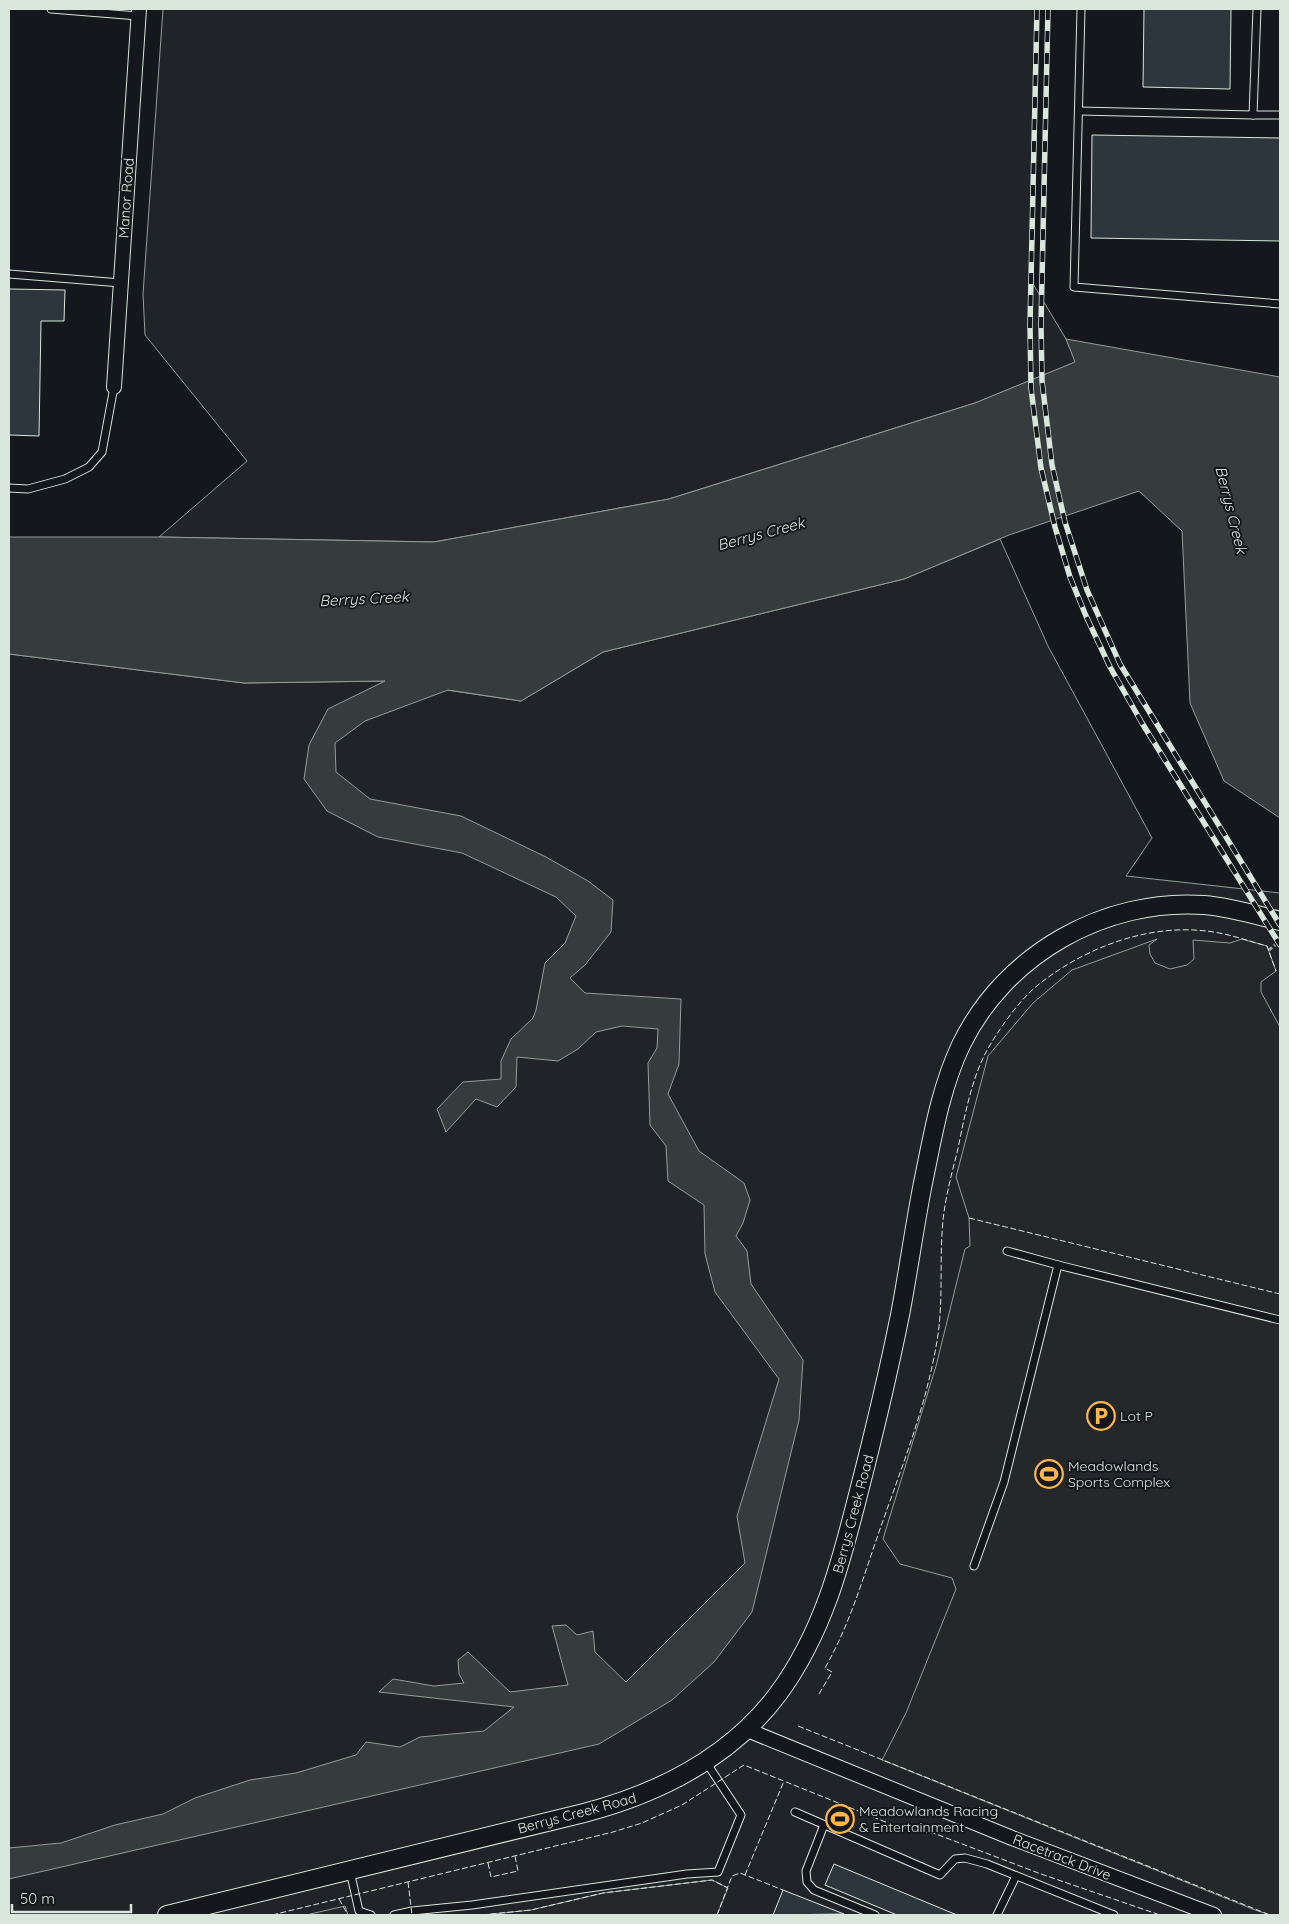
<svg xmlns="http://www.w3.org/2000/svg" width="1289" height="1924" viewBox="0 0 1289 1924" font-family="Quicksand,sans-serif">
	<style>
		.green { fill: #202428; stroke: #939e99 }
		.parking { fill: #24282b; stroke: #939e99 }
		.water { fill: #363b3e; stroke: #939e99 }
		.building { fill: #2c363c; stroke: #d8e6dc }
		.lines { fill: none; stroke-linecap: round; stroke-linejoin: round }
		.service-casing { stroke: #d8e6dc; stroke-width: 9 }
		.minor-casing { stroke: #d8e6dc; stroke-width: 16 }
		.tertiary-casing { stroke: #d8e6dc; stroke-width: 20 }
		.path { stroke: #9da8a2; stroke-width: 3; stroke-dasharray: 4 2.5; stroke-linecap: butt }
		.service { stroke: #14181c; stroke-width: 7 }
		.minor { stroke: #14181c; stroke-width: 14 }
		.tertiary { stroke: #14181c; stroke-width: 18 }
		.rail-casing { stroke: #d8e6dc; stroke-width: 5.5 }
		.rail { stroke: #14181c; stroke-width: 4; stroke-dasharray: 11; stroke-linecap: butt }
		.fence { stroke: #d8e6dc; stroke-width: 1; stroke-dasharray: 6 2.5; stroke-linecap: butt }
		.labels { text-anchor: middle; stroke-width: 4; stroke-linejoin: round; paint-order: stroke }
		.street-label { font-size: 14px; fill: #d8e6dc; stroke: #14181c }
		.poi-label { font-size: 14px; fill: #d8e6dc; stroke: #14181c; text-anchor: start }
		.water-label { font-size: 15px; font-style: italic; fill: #d8e6dc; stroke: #14181c }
	</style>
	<rect width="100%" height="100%" fill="#14181c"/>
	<g class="green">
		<path d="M 163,9 L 1038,9 L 1033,284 L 1066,339 L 1076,362 L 975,403 L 669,499 L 434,542 L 159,537 L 247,461 L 145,335 L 143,294 Z"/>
		<path d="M 1000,539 L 1048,646 L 1152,838 L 1126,876 L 1280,893 L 1280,1915 L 9,1915 L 9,654 L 244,683 L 386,681 L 521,701 L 603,652 L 904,579 Z"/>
	</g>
	<g class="parking">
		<path d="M 1157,939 L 1149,945 L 1150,954 L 1155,963 L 1170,969 L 1187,965 L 1194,959 L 1193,940 L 1230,943 L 1242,939 L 1267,946 L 1276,971 L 1261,982 L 1261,992 L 1280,1027 L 1280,1915 L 1270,1915 L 1255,1910 L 882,1760 L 906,1713 L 956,1589 L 952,1578 L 900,1564 L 883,1539 L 936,1366 L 965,1249 L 970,1246 L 969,1218 L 956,1177 L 988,1056 L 1033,1003 L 1072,970 Z"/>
		<path d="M 712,1880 L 728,1888 L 717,1915 L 482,1915 L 531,1910 L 603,1893 Z"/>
		<path d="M 345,1906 L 348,1915 L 306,1915 Z"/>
	</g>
	<path class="water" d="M 1066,339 L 1280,377 L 1280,818 L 1224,781 L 1190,703 L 1182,531 L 1139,491 L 1009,535 L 904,579 L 603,652 L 521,701 L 448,690 L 365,721 L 335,743 L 336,772 L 370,799 L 461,816 L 546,857 L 588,881 L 613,900 L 611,932 L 585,965 L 570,978 L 585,993 L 681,999 L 679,1064 L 668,1094 L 699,1151 L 744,1183 L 750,1200 L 743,1223 L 736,1236 L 747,1251 L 751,1284 L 803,1360 L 799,1420 L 752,1612 L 714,1662 L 672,1700 L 599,1744 L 9,1879 L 9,1848 L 61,1843 L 115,1825 L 163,1814 L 195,1798 L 250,1780 L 296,1773 L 356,1755 L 366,1742 L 400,1747 L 420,1737 L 484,1731 L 514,1707 L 379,1692 L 393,1679 L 434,1686 L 464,1683 L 459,1674 L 458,1660 L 468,1652 L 510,1692 L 568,1685 L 552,1626 L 566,1625 L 577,1635 L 593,1631 L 595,1652 L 626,1682 L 745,1563 L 737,1516 L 779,1379 L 715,1292 L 705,1254 L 704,1205 L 668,1181 L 666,1146 L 650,1125 L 648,1063 L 657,1048 L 658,1029 L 622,1026 L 596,1032 L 578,1049 L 558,1061 L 517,1057 L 516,1087 L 497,1107 L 476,1099 L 446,1132 L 437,1109 L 463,1082 L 501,1079 L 501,1061 L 511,1039 L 533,1018 L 536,1010 L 545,963 L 565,943 L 576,916 L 556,897 L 462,853 L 378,837 L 327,811 L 304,779 L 309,745 L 328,709 L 385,681 L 244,683 L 9,654 L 9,537 L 159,537 L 434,542 L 669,499 L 975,403 L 1075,362 Z"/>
	<g class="building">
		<path d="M 1144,9 L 1231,9 L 1230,89 L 1143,87 Z"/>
		<path d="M 1092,135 L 1280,138 L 1280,241 L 1091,238 Z"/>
		<path d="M 9,289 L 65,290 L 64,321 L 41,321 L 39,436 L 9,435 Z"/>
		<path d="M 834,1864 L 957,1915 L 897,1915 L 825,1885 Z"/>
		<path d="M 783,1890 L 844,1914 L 773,1915 Z"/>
	</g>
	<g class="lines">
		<defs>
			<g id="service">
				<path d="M 51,9 L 138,16"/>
				<path d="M 1081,9 L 1074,287 L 1280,304"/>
				<path d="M 1079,111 L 1253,115 L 1257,9"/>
				<path d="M 1253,115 L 1280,115"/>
				<path d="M 9,274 L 121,283"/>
				<path d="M 9,488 L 28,489 L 65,479 L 89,467 L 102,452 L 114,387"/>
				<path d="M 1058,1265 L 1280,1320"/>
				<path d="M 974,1566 L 1004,1482 L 1058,1265 L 1007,1251"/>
				<path d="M 795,1812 L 940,1875 L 955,1859 L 965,1858 L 987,1864 L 1114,1915"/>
				<path d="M 824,1825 L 806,1871 L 807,1882 L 814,1890 L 875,1915"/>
				<path d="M 350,1871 L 359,1911 L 371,1915"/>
				<path d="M 394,1915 L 412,1911 L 472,1905 L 687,1874 L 718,1872 L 741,1815 L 706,1762"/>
				<path d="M 997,1915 L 1016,1876"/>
			</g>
			<g id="minor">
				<path d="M 114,387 L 139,9"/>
				<path d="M 745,1729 L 1012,1838 L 1214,1915"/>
			</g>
			<path id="tertiary" d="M 167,1915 L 584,1813 C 660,1793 730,1758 778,1694 C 823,1633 841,1563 859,1491 C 874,1433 888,1374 900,1315 C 908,1273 914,1230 922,1188 C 932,1140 940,1089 961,1045 C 1005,954 1105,898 1204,905 C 1230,907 1256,915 1280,921"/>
		</defs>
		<use href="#service" class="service-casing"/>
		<use href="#minor" class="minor-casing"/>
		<use href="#tertiary" class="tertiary-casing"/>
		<path class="path" d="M 1269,950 L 1275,945"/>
		<use href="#service" class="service"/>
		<use href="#minor" class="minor"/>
		<use href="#tertiary" class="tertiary"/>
		<defs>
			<g id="rail">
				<path d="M 1037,9 L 1030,325 L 1031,388 L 1041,468 L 1055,527 L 1070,577 L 1086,616 L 1110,667 L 1142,723 L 1280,945"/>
				<path d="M 1048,9 L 1041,324 L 1042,381 L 1052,465 L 1065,522 L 1087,590 L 1120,664 L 1280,925"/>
			</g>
		</defs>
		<use href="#rail" class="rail-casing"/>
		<use href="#rail" class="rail"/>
		<g class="fence">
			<path d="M 969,1218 L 1280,1294"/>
			<path d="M 819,1694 L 832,1672 L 825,1668 C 850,1624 863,1578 879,1532 C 901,1469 926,1407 937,1341 C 945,1295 937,1246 946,1200 C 949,1184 953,1168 957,1153 C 964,1120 970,1084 985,1054 C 996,1033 1019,1000 1038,985 C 1084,948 1147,924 1206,931 C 1227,933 1248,941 1267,946 L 1276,971"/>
			<path d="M 798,1726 L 1270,1915"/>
			<path d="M 488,1863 L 491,1877 L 518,1871 L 515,1856"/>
			<path d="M 745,1875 L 784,1781"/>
			<path d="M 408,1882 L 412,1915"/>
			<path d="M 339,1899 L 348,1915"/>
			<path d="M 272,1915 L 613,1832 L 642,1823 L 682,1805 L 744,1765 L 893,1825 L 936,1834 L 1041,1874 L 1160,1915"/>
			<path d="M 482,1915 L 531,1910 L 603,1893 L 712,1880 L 728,1888"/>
			<path d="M 717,1915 L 732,1876 L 740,1873 L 783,1890"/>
		</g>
	</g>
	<defs>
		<symbol id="parking-ring" viewBox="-11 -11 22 22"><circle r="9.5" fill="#14181c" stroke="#ffb74d" stroke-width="1.5"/><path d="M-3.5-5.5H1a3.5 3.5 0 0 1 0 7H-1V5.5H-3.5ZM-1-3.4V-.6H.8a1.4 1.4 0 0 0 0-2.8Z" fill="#ffb74d"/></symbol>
		<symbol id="stadium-ring" viewBox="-11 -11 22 22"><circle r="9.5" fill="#14181c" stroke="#ffb74d" stroke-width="1.5"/><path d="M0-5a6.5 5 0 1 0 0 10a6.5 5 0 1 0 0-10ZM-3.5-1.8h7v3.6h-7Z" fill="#ffb74d"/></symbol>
	</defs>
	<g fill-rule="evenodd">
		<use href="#parking-ring" x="1085" y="1400" width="32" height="32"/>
		<use href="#stadium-ring" x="1033" y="1458" width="32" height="32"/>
		<use href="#stadium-ring" x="824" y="1803" width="32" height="32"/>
	</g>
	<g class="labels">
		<g class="street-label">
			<text transform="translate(126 198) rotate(-86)" y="5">Manor Road</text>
			<text transform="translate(853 1514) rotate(-75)" y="5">Berrys Creek Road</text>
			<text transform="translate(577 1813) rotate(-15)" y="5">Berrys Creek Road</text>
			<text transform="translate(1062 1857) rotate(21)" y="5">Racetrack Drive</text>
		</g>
		<g class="poi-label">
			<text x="1120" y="1421">Lot P</text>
			<text x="1068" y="1471">Meadowlands<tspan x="1068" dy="16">Sports Complex</tspan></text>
			<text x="859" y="1816">Meadowlands Racing<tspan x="859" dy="16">&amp; Entertainment</tspan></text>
		</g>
		<g class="water-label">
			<text transform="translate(1231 510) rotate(76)" y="5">Berrys Creek</text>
			<text transform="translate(761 534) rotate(-15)" y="5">Berrys Creek</text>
			<text transform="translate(364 599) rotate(-3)" y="5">Berrys Creek</text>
		</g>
	</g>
	<rect width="1289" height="1924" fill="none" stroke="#d8e6dc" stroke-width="20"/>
	<path d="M12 1904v8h119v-8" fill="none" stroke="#d8e6dc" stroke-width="2.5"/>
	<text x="20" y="1904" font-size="15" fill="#d8e6dc" stroke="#14181c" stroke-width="4" paint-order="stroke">50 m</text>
</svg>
